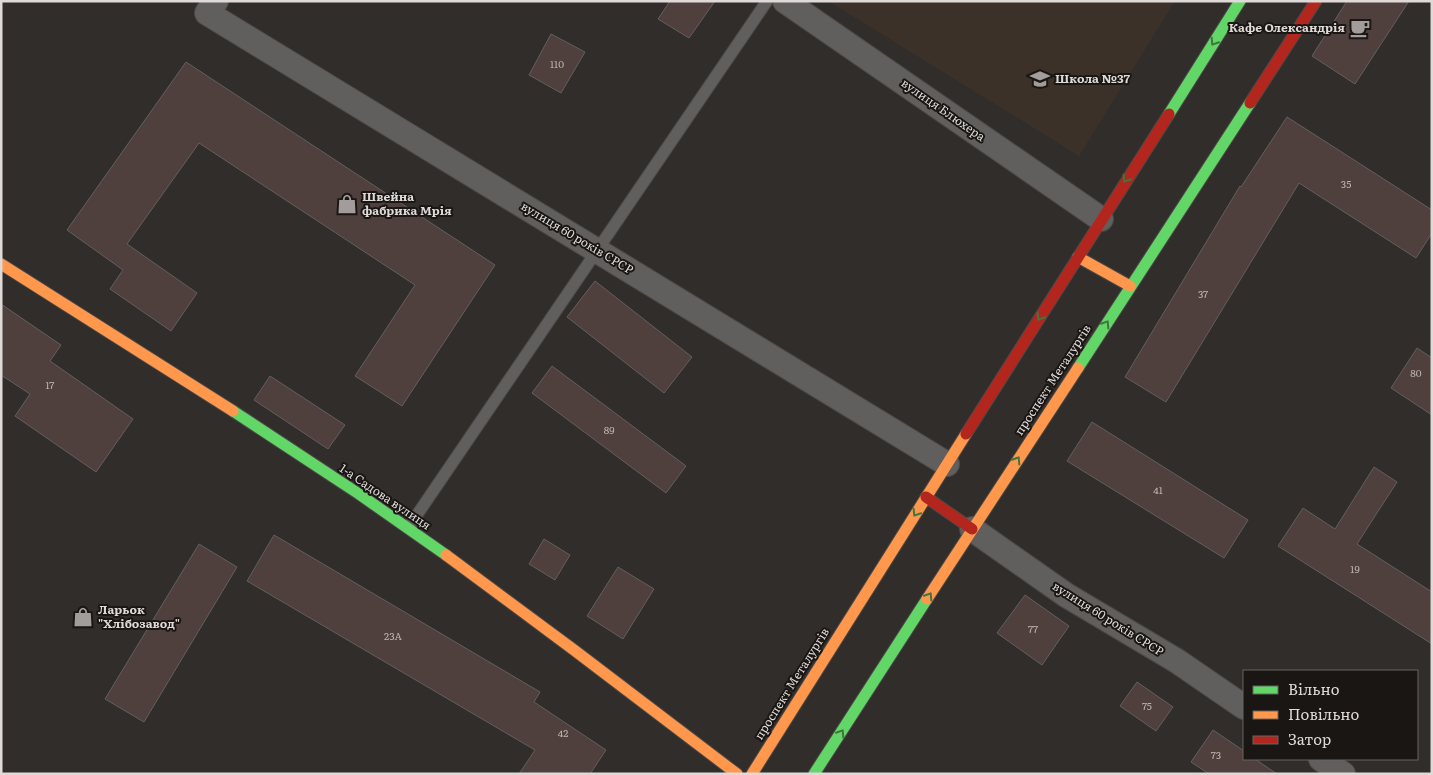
<svg xmlns="http://www.w3.org/2000/svg" width="1433" height="775" viewBox="0 0 1433 775" font-family="Literata,serif">
	<style>
		.built { fill: #3c3129 }
		.building { fill: #4f403d; stroke: #635f5e }
		.lines { fill: none; stroke-linecap: round; stroke-linejoin: round }
		.lane-casing { stroke: #4c4947; stroke-width: 13 }
		.street-casing { stroke: #4c4947; stroke-width: 26 }
		.fast-casing { stroke: #4c4947; stroke-width: 13 }
		.slow-casing { stroke: #4c4947; stroke-width: 13 }
		.jam-casing { stroke: #4c4947; stroke-width: 13 }
		.lane { stroke: #615f5d; stroke-width: 11 }
		.street { stroke: #615f5d; stroke-width: 24 }
		.fast { stroke: #63d668; stroke-width: 11 }
		.slow { stroke: #ff974d; stroke-width: 11 }
		.jam { stroke: #b3261e; stroke-width: 11 }
		.oneway { stroke: #3e763e }
		.labels { text-anchor: middle; stroke-width: 4; stroke-linejoin: round; paint-order: stroke }
		.number-label { font-size: 10px; fill: #bbb4b0 }
		.poi-label { font-size: 12px; font-weight: bold; fill: #dfdad7; stroke: #191613; text-anchor: start }
		.street-label { font-size: 12px; fill: #dfdad7; stroke: #191613 }
	</style>
	<rect width="100%" height="100%" fill="#302d2b"/>
	<path class="built" d="M 828,1 L 1175,1 L 1079,156 Z"/>
	<g class="building">
		<path d="M 670,1 L 715,1 L 689,38 L 658,19 Z"/>
		<path d="M 1347,1 L 1409,1 L 1355,84 L 1312,56 Z"/>
		<path d="M 551,34 L 585,52 L 561,93 L 529,75 Z"/>
		<path d="M 186,62 L 495,265 L 402,406 L 355,376 L 415,285 L 199,143 L 127,244 L 197,293 L 171,331 L 110,289 L 123,270 L 67,230 Z"/>
		<path d="M 1287,117 L 1432,210 L 1432,233 L 1416,258 L 1299,183 L 1166,402 L 1125,377 L 1240,186 L 1241,187 Z"/>
		<path d="M 595,281 L 692,357 L 664,393 L 567,317 Z"/>
		<path d="M 1,304 L 61,345 L 50,361 L 133,419 L 96,472 L 15,416 L 30,394 L 1,375 Z"/>
		<path d="M 1417,348 L 1432,358 L 1432,415 L 1391,388 Z"/>
		<path d="M 552,366 L 686,466 L 666,493 L 532,393 Z"/>
		<path d="M 270,376 L 345,425 L 328,449 L 254,400 Z"/>
		<path d="M 1092,422 L 1248,520 L 1224,558 L 1067,461 Z"/>
		<path d="M 1374,467 L 1397,482 L 1357,544 L 1432,592 L 1432,644 L 1278,546 L 1303,508 L 1335,529 Z"/>
		<path d="M 274,535 L 540,692 L 534,702 L 606,750 L 590,774 L 519,774 L 535,750 L 247,581 Z"/>
		<path d="M 544,539 L 570,555 L 555,580 L 529,564 Z"/>
		<path d="M 199,544 L 237,567 L 144,722 L 105,699 Z"/>
		<path d="M 618,567 L 654,589 L 623,639 L 587,616 Z"/>
		<path d="M 1025,595 L 1069,626 L 1042,665 L 997,633 Z"/>
		<path d="M 1137,682 L 1173,707 L 1156,731 L 1120,706 Z"/>
		<path d="M 1213,730 L 1244,751 L 1244,759 L 1255,759 L 1277,774 L 1209,774 L 1191,762 Z"/>
	</g>
	<g class="lines">
		<defs>
			<path id="lane" d="M 408,528 L 767,1"/>
			<g id="street">
				<path d="M 216,1 L 207,13 L 947,464"/>
				<path d="M 785,1 L 1101,219"/>
				<path d="M 972,529 L 1066,595 L 1177,661 L 1244,707"/>
				<path d="M 1321,759 L 1343,774"/>
			</g>
			<g id="fast">
				<path d="M 1169,114 L 1240,1"/>
				<path d="M 1078,368 L 1250,103"/>
				<path d="M 233,411 L 359,494 L 446,555"/>
				<path d="M 814,774 L 927,599"/>
			</g>
			<g id="slow">
				<path d="M 1078,257 L 1130,286"/>
				<path d="M 1,264 L 233,411"/>
				<path d="M 446,555 L 574,650 L 737,774"/>
				<path d="M 927,599 L 1078,368"/>
				<path d="M 752,774 L 966,434"/>
			</g>
			<g id="jam">
				<path d="M 1250,103 L 1316,1"/>
				<path d="M 966,434 L 1169,114"/>
				<path d="M 926,497 L 972,529"/>
			</g>
		</defs>
		<use href="#lane" class="lane-casing"/>
		<use href="#street" class="street-casing"/>
		<use href="#fast" class="fast-casing"/>
		<use href="#slow" class="slow-casing"/>
		<use href="#jam" class="jam-casing"/>
		<use href="#lane" class="lane"/>
		<use href="#street" class="street"/>
		<use href="#fast" class="fast"/>
		<use href="#slow" class="slow"/>
		<use href="#jam" class="jam"/>
	</g>
	<defs><path id="oneway-chevron" d="M-2-3.5L2.5 0L-2 3.5" fill="none" stroke-width="1.6" stroke-linecap="round" stroke-linejoin="round" transform="scale(1.25)"/></defs>
	<g class="oneway">
		<use href="#oneway-chevron" transform="translate(1214 42) rotate(123)"/>
		<use href="#oneway-chevron" transform="translate(1126 179) rotate(123)"/>
		<use href="#oneway-chevron" transform="translate(1040 317) rotate(122)"/>
		<use href="#oneway-chevron" transform="translate(1106 324) rotate(-57)"/>
		<use href="#oneway-chevron" transform="translate(1017 460) rotate(-57)"/>
		<use href="#oneway-chevron" transform="translate(916 513) rotate(122)"/>
		<use href="#oneway-chevron" transform="translate(929 596) rotate(-57)"/>
		<use href="#oneway-chevron" transform="translate(841 733) rotate(-57)"/>
	</g>
	<defs>
		<symbol id="cafe-bare" viewBox="-9 -9 18 18"><path d="M-5.5-4.5H6V0H3Q3 3.5 0 3.5H-2.5Q-5.5 3.5-5.5 0ZM3-3.2v2h1.7v-2ZM-6 4.5H4V6H-6Z" fill="#a29d9b" stroke="#191613" stroke-width="2.5" paint-order="stroke"/></symbol>
		<symbol id="school-bare" viewBox="-9 -9 18 18"><path d="M0-5L7-2L0 1L-7-2ZM-4 1L0 2.5L4 1V4Q0 6-4 4Z" fill="#a29d9b" stroke="#191613" stroke-width="2.5" paint-order="stroke"/></symbol>
		<symbol id="shop-bare" viewBox="-9 -9 18 18"><path d="M-5-2.5h2.3a2.7 3.5 0 0 1 5.4 0H5L5.5 6h-11ZM-1.5-2.5h3a1.5 2.3 0 0 0-3 0Z" fill="#a29d9b" stroke="#191613" stroke-width="2.5" paint-order="stroke"/></symbol>
	</defs>
	<g fill-rule="evenodd">
		<use href="#cafe-bare" x="1346" y="14" width="28" height="28"/>
		<use href="#school-bare" x="1026" y="65" width="28" height="28"/>
		<use href="#shop-bare" x="333" y="190" width="28" height="28"/>
		<use href="#shop-bare" x="69" y="603" width="28" height="28"/>
	</g>
	<g class="labels">
		<g class="number-label">
			<text x="557" y="68">110</text>
			<text x="1346" y="188">35</text>
			<text x="1203" y="298">37</text>
			<text x="1416" y="377">80</text>
			<text x="50" y="389">17</text>
			<text x="609" y="434">89</text>
			<text x="1158" y="494">41</text>
			<text x="1355" y="573">19</text>
			<text x="1033" y="633">77</text>
			<text x="393" y="640">23А</text>
			<text x="1147" y="710">75</text>
			<text x="563" y="737">42</text>
			<text x="1216" y="759">73</text>
		</g>
		<g class="poi-label">
			<text x="1345" y="32" text-anchor="end">Кафе Олександрія</text>
			<text x="1055" y="83">Школа №37</text>
			<text x="362" y="201">Швейна<tspan x="362" dy="14">фабрика Мрія</tspan></text>
			<text x="98" y="614">Ларьок<tspan x="98" dy="14">"Хлібозавод"</tspan></text>
		</g>
		<g class="street-label">
			<text transform="translate(943 110) rotate(35)" y="4">вулиця Блюхера</text>
			<text transform="translate(577 238) rotate(31)" y="4">вулиця 60 років СРСР</text>
			<text transform="translate(1053 380) rotate(-57)" y="4">проспект Металургів</text>
			<text transform="translate(385 497) rotate(34)" y="4">1-а Садова вулиця</text>
			<text transform="translate(1108 619) rotate(32)" y="4">вулиця 60 років СРСР</text>
			<text transform="translate(792 684) rotate(-58)" y="4">проспект Металургів</text>
		</g>
	</g>
	<rect width="1433" height="775" fill="none" stroke="#dfdad7" stroke-width="5"/>
	<rect x="1243" y="670" width="175" height="90" fill="#191613" stroke="#686461"/>
	<rect x="1253" y="686" width="25" height="8" fill="#63d668" stroke="#686461"/>
	<text x="1288" y="695" font-size="15" fill="#dfdad7">Вільно</text>
	<rect x="1253" y="711" width="25" height="8" fill="#ff974d" stroke="#686461"/>
	<text x="1288" y="720" font-size="15" fill="#dfdad7">Повільно</text>
	<rect x="1253" y="736" width="25" height="8" fill="#b3261e" stroke="#686461"/>
	<text x="1288" y="745" font-size="15" fill="#dfdad7">Затор</text>
</svg>
